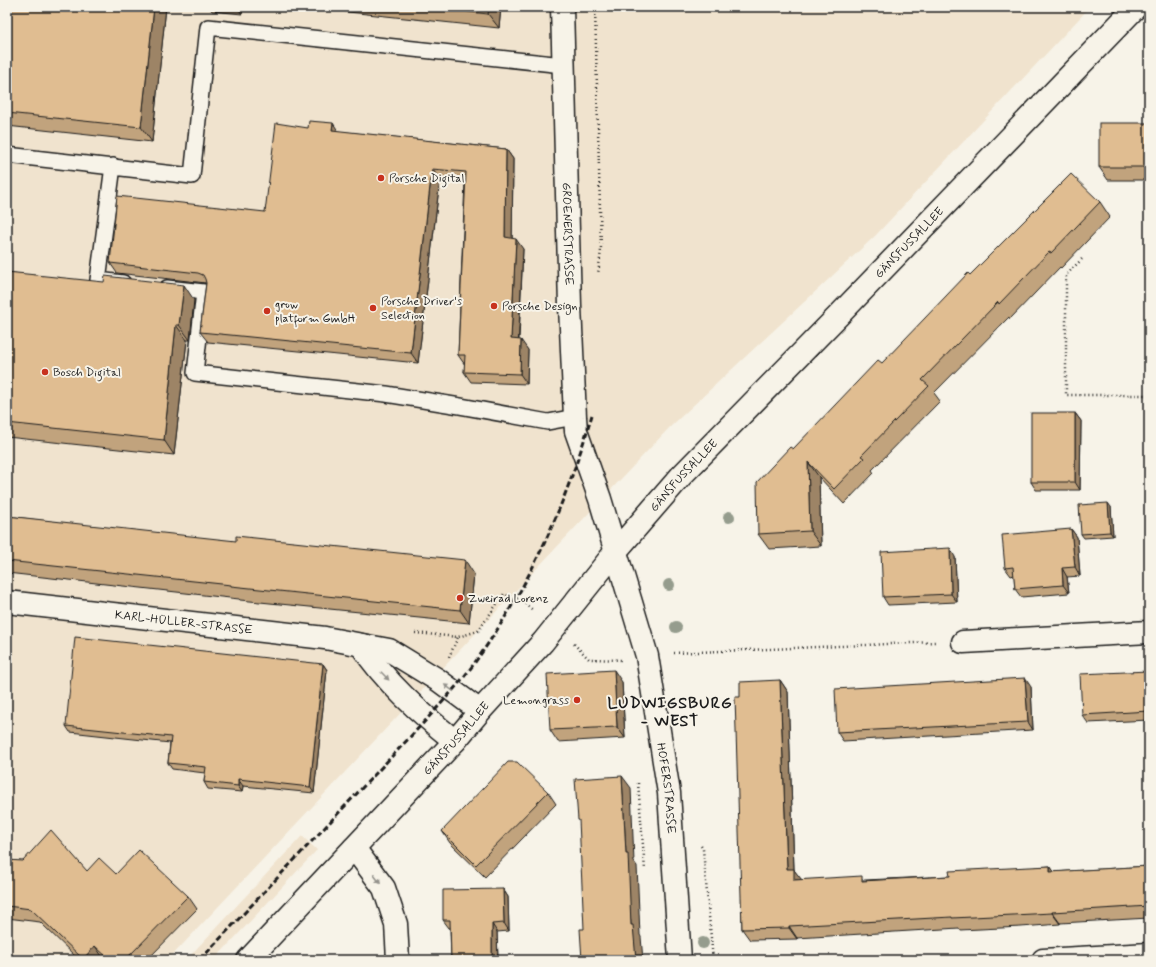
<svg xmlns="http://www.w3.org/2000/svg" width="1156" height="967" viewBox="0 0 1156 967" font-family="Mynerve,sans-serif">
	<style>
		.built { fill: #f0e3ce }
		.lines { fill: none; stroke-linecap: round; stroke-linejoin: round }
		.lane-casing { stroke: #1c1c1c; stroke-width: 18 }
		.street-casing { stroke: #1c1c1c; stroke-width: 25 }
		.path { stroke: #1c1c1c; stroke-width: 2.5; stroke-dasharray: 1 3; stroke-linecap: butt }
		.lane { stroke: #f7f3e8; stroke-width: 15 }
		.street { stroke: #f7f3e8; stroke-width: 22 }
		.rail { stroke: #1c1c1c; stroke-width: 3; stroke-dasharray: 6 3; stroke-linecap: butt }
		.tree { fill: #959c8d }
		.wall { fill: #c1a37d; stroke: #1c1c1c }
		.shaded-wall { fill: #9d8466; stroke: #1c1c1c }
		.building { fill: #e0bd91; stroke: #1c1c1c }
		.oneway { fill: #94928c }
		.poi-dot { fill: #c8321e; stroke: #f7f3e8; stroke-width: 1.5 }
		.labels { text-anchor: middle; stroke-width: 4; stroke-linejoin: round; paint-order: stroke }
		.poi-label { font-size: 12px; fill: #1c1c1c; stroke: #f7f3e8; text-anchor: start }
		.street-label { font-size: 12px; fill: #1c1c1c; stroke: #f7f3e8 }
		.district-label { font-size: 16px; font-weight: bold; letter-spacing: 1px; fill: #1c1c1c; stroke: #f7f3e8 }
	</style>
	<rect width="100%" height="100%" fill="#f7f3e8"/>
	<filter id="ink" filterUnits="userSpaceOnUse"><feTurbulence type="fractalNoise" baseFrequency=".025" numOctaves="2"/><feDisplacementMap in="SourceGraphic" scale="8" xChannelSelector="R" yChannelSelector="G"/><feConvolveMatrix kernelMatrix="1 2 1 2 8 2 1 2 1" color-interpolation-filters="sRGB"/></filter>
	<g filter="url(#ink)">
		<g class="built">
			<path d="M 7,7 L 1090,7 L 875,236 L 669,428 L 168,960 L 7,960 Z"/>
			<path d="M 302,836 L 317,850 L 214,960 L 186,960 Z"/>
		</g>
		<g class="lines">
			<defs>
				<g id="lane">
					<path d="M 7,155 L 192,176 L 208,27 L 563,65"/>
					<path d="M 113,166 L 98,280 L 123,283"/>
					<path d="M 167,288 L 204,292 L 195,373 L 386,394 L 460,406 L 548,422 L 575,417"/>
				</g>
				<g id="street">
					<path id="s1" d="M 562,7 L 570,306 L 575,417 L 576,431 L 600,499 L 647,656 L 669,793 L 680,960"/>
					<path id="s2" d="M 7,602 L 325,638 L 389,650 L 438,680 L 480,711"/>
					<path d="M 963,642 L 1149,632"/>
					<path d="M 361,645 C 385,682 420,713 455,741"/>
					<path d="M 354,848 L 384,888 L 396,924 L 398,960"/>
					<path id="s3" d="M 248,960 L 455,741 L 480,711 L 543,642 L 616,551 L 681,476 L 839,315 L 1136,7"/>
					<path d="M 1043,960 L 1149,954"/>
				</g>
			</defs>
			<use href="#lane" class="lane-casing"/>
			<use href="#street" class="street-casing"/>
			<g class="path">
				<path d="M 595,7 L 601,250 L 598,274"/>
				<path d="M 1082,259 L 1066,275 L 1066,395 L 1149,395"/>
				<path d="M 415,633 L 458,637 L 478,631 L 504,594 L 524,603 L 533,610"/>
				<path d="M 574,644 L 589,659 L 621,660"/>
				<path d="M 674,653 L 936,642"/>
				<path d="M 449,657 L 458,637"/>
				<path d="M 638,783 L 645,870"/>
				<path d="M 701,846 L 703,849 L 713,960"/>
			</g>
			<use href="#lane" class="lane"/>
			<use href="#street" class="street"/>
			<path class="rail" d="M 200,960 L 427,719 C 445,699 463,680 478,658 C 531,584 566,502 592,415"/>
		</g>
		<g class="tree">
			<circle cx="729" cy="517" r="6"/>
			<circle cx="669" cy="585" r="6"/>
			<circle cx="676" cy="627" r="6"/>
			<circle cx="703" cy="943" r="6"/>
		</g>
		<g class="wall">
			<path d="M 7,7 L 166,7 L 152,142 L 7,126 Z"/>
			<path d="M 209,7 L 243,7 L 242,14 L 212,11 Z"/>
			<path d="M 301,7 L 501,7 L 499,28 Z"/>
			<path d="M 1149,123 L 1149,180 L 1108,180 L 1099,167 Z"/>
			<path d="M 308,128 L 506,149 L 513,159 L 512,238 L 523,249 L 519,340 L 528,350 L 527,384 L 471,382 L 464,372 L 465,365 L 458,355 L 465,181 L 440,179 L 418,363 L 208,342 L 200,332 L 206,283 L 117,273 L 110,263 L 265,212 Z"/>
			<path d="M 1100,202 L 1110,217 L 1061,268 L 1060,267 L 1010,319 L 1009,317 L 934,393 L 940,401 L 872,470 L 874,473 L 844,504 L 819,477 L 821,546 L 769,549 L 758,534 L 793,449 L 882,363 L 970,275 Z"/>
			<path d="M 7,272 L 194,300 L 190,340 L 187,340 L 174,455 L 7,437 Z"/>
			<path d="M 1075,413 L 1081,421 L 1080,490 L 1036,490 L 1031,482 Z"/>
			<path d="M 1111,507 L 1113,536 L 1084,538 L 1081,534 Z"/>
			<path d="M 7,516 L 474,574 L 469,623 L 240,600 L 239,599 L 7,573 Z"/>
			<path d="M 1071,529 L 1077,537 L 1080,576 L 1067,577 L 1069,593 L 1021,597 L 1015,589 L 1014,575 L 1011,576 L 1005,568 Z"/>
			<path d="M 955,557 L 957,602 L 888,605 L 883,597 Z"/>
			<path d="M 323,664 L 327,670 L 314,793 L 243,786 L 242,792 L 208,789 L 204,782 L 205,773 L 172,769 L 168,763 L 170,743 L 70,732 L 66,726 Z"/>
			<path d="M 1149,671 L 1149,720 L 1088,723 L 1082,715 Z"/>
			<path d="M 780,680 L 788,692 L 794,870 L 801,880 L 865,880 L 950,876 L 1050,866 L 1054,872 L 1149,866 L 1149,918 L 1060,923 L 1060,924 L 1021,927 L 960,930 L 959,928 L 797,938 L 797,939 L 750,940 L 742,929 L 740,697 Z"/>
			<path d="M 622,682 L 625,738 L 558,742 L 550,730 Z"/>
			<path d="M 1031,687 L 1033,730 L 843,741 L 837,732 Z"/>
			<path d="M 548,792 L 556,804 L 485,877 L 450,843 L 442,831 Z"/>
			<path d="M 7,860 L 87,871 L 116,874 L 188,896 L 197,909 L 147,960 L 105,960 L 104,959 L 102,960 L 79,960 L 40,922 L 7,918 Z"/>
			<path d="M 503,889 L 508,897 L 509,931 L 497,932 L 498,960 L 451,960 L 450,928 L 449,928 L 443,920 Z"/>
		</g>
		<g class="shaded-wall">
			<path d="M 154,7 L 166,7 L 152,142 L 141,127 Z"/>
			<path d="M 237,7 L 243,7 L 242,14 Z"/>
			<path d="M 489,7 L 501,7 L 499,28 L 488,14 Z"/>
			<path d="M 333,123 L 340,134 L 332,130 Z"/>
			<path d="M 506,149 L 513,159 L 512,247 L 505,237 Z"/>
			<path d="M 432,169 L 440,179 L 418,363 L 411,353 Z"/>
			<path d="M 516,239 L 523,249 L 518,349 L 511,339 Z"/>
			<path d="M 184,285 L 194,300 L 190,340 L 179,325 Z"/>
			<path d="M 176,325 L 187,340 L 174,455 L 164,440 Z"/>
			<path d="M 521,340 L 528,350 L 527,384 L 520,374 Z"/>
			<path d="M 1075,413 L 1081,421 L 1080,490 L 1075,482 Z"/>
			<path d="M 808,462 L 819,477 L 821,546 L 810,531 Z"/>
			<path d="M 1108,503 L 1111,507 L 1113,536 L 1110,532 Z"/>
			<path d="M 1071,529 L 1077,537 L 1080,576 L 1075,567 Z"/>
			<path d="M 950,548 L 955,557 L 957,602 L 951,594 Z"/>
			<path d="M 465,560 L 474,574 L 469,623 L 460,610 Z"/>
			<path d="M 1062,568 L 1067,577 L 1069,593 L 1063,585 Z"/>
			<path d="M 323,664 L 327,670 L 314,793 L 310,787 Z"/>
			<path d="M 614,670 L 622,682 L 625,738 L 617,727 Z"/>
			<path d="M 1025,678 L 1031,687 L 1033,730 L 1028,722 Z"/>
			<path d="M 780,680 L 788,692 L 794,870 L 802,880 L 794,880 L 787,869 Z"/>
			<path d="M 622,776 L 631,788 L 634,862 L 637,866 L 640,935 L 641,937 L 643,960 L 636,960 L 631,925 L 626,854 Z"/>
			<path d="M 238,779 L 243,786 L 242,792 L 238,786 Z"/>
			<path d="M 1050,866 L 1058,877 L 1050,872 Z"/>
			<path d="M 503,889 L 508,897 L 509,931 L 504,923 Z"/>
			<path d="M 1052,912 L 1060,923 L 1060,924 L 1052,913 Z"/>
			<path d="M 492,924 L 497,932 L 498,960 L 492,960 Z"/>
			<path d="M 789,926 L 797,938 L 797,939 L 789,928 Z"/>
			<path d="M 95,946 L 104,959 L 102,960 L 83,960 L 83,959 Z"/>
		</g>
		<g class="building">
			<path d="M 7,7 L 154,7 L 141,127 L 7,113 Z"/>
			<path d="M 426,7 L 489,7 L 488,14 Z"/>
			<path d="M 309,121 L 333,123 L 332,130 L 506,149 L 505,237 L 516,239 L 511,339 L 521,340 L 520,374 L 464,372 L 465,355 L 458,355 L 466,172 L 432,169 L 411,353 L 200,332 L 206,283 L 205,279 L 203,275 L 198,273 L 110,263 L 117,196 L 265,212 L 276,123 L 308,128 Z"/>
			<rect x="1099" y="123" width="50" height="44"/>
			<path d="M 1071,174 L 1100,202 L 1051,253 L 1049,252 L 999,304 L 998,302 L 922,380 L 929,386 L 861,456 L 864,458 L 834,489 L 808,462 L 810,531 L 758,534 L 757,482 L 790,447 L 793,449 L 878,360 L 882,363 L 968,273 L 970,275 Z"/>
			<path d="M 7,272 L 104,282 L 105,276 L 184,285 L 179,325 L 176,325 L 164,440 L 7,423 Z"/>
			<rect x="1031" y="413" width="44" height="69"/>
			<path d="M 1108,503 L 1110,532 L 1081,534 L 1079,505 Z"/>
			<path d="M 7,516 L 236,541 L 236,536 L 465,560 L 460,610 L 231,586 L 231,585 L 7,561 Z"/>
			<path d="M 1071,529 L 1075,567 L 1062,568 L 1063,585 L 1015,589 L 1013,567 L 1005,568 L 1002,535 Z"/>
			<path d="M 950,548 L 951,594 L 883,597 L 881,552 Z"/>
			<path d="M 75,637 L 323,664 L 310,787 L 238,779 L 238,786 L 204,782 L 206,767 L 168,763 L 171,737 L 66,726 Z"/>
			<path d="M 614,670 L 617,727 L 550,730 L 547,674 Z"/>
			<path d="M 1149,671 L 1149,711 L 1082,715 L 1080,674 Z"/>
			<path d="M 1025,678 L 1028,722 L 837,732 L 835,689 Z"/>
			<path d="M 780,680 L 787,869 L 794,869 L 794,880 L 862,876 L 862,881 L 950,876 L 949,871 L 1050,866 L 1050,872 L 1149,866 L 1149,906 L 1052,912 L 1052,913 L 1013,915 L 952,918 L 952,917 L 789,926 L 789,928 L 742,929 L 735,697 L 740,697 L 740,682 Z"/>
			<path d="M 508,762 L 517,762 L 548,792 L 476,865 L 442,831 Z"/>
			<path d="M 622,776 L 626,854 L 628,854 L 631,925 L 633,925 L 636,960 L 582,960 L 580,929 L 584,929 L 579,820 L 578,820 L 575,779 Z"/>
			<path d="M 51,830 L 87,871 L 99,858 L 116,874 L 139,850 L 188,896 L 125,960 L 110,960 L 95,946 L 83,959 L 31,909 L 7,906 L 7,860 L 23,861 Z"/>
			<path d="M 503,889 L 504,923 L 492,924 L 492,960 L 451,960 L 450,920 L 443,920 L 443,890 Z"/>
		</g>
		<defs><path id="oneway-solid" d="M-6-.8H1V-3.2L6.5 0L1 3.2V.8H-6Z"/></defs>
		<g class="oneway">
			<use href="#oneway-solid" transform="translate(385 676) rotate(46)"/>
			<use href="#oneway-solid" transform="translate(449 688) rotate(-144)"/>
			<use href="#oneway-solid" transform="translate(377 879) rotate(53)"/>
		</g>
	</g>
	<g class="poi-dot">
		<circle cx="381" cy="178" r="4"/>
		<circle cx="494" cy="306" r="4"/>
		<circle cx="373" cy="308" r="4"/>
		<circle cx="267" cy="311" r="4"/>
		<circle cx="45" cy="372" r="4"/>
		<circle cx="460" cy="598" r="4"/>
		<circle cx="577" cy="700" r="4"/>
	</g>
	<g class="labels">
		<g class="poi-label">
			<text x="389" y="182">Porsche Digital</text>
			<text x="381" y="305">Porsche Driver's<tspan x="381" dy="14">Selection</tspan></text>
			<text x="275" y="308">grow<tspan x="275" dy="14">platform GmbH</tspan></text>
			<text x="502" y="310">Porsche Design</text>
			<text x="53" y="376">Bosch Digital</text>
			<text x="468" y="602">Zweirad Lorenz</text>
			<text x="569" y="704" text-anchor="end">Lemongrass</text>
		</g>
		<g class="street-label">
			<text dy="4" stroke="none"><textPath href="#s1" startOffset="227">GROENERSTRASSE</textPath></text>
			<text dy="4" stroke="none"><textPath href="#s3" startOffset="976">GÄNSFUSSALLEE</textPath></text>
			<text dy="4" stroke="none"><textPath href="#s3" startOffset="652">GÄNSFUSSALLEE</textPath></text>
			<text dy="4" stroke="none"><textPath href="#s2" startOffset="178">KARL-HÜLLER-STRASSE</textPath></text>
			<text dy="4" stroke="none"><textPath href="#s3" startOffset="304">GÄNSFUSSALLEE</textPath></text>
			<text dy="4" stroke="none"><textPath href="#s1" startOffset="794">HOFERSTRASSE</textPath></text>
		</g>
		<g class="district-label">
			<text x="670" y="708">LUDWIGSBURG<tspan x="670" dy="18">- WEST</tspan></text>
		</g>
	</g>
	<rect width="1156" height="967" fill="none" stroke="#f7f3e8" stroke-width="24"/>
	<rect x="12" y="12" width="1132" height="943" fill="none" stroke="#1c1c1c" stroke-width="1.5" filter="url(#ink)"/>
</svg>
